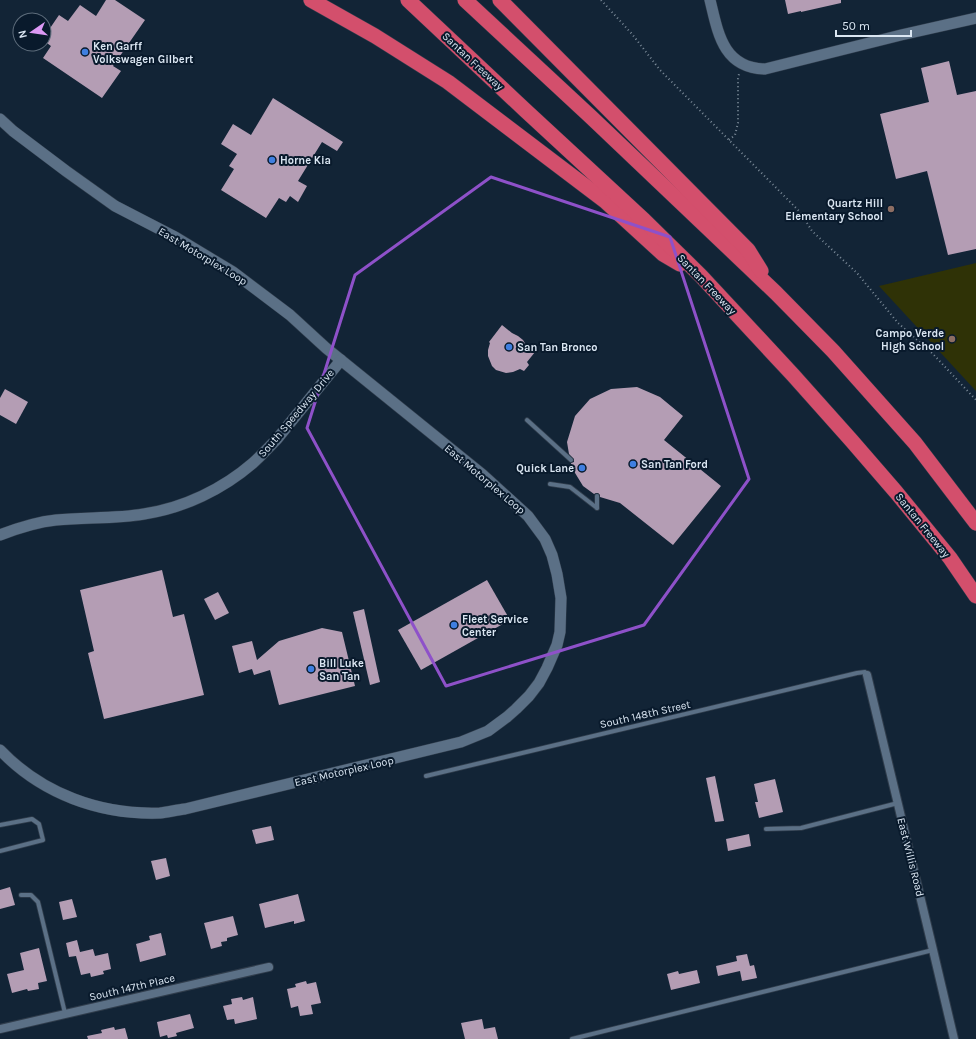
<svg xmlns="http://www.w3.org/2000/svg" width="976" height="1039" viewBox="0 0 976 1039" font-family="Karla,sans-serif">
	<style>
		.green { fill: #2f3206 }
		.building { fill: #b49db4 }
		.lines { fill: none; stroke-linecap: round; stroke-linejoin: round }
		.service-casing { stroke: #303d4c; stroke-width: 5.5 }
		.minor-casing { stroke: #303d4c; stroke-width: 10 }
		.tertiary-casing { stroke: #303d4c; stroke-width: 12 }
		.motorway-casing { stroke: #303d4c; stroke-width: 16 }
		.path { stroke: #7c8b99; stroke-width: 2; stroke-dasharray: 1 3; stroke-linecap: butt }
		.service { stroke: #5b7086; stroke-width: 4 }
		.minor { stroke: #5b7086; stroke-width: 8 }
		.tertiary { stroke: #5b7086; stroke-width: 11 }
		.motorway { stroke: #d34f6c; stroke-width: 15 }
		.marked { fill: none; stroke: #8e51c9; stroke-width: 3; stroke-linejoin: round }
		.shop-dot { fill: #3f7fe0; stroke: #091a2c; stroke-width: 1.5 }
		.education-dot { fill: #8d6e63; stroke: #091a2c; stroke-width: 1.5 }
		.labels { text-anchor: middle; stroke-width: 4; stroke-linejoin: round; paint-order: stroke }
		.poi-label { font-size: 11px; font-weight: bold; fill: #dae6f2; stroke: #091a2c; text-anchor: start }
		.street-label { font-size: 11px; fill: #dae6f2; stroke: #091a2c }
	</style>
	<rect width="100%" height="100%" fill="#122436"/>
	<path class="green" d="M 976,263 L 976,391 L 879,286 Z"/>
	<g class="building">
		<path d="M 106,0 L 115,0 L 145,20 L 113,66 L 121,71 L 102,98 L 43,58 L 51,46 L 44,41 L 44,37 L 59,15 L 68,21 L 80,5 L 96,16 Z"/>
		<path d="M 785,0 L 841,0 L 841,3 L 801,12 L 801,11 L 788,14 Z"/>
		<path d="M 949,61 L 957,95 L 976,91 L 976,249 L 948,255 L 927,171 L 896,179 L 880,114 L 929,102 L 921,68 Z"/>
		<path d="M 273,98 L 343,142 L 337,151 L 322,142 L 298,181 L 307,186 L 298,202 L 290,196 L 286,202 L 279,198 L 266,218 L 221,190 L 234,169 L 229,166 L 237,154 L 221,144 L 233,124 L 251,135 Z"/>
		<path d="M 502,325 L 512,333 L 518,336 L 523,340 L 526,345 L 535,352 L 527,362 L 529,365 L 524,371 L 520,369 L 513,372 L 506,373 L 496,370 L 492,366 L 488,356 L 488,350 L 490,343 L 489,342 Z"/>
		<path d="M 637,387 L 660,397 L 683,416 L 664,440 L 721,486 L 673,545 L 620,503 L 600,497 L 600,495 L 598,493 L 596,493 L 594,494 L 583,486 L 572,468 L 571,463 L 574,462 L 574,459 L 569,454 L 567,442 L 575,416 L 590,399 L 611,389 Z"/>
		<path d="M 5,389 L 28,402 L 16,424 L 0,415 L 0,398 Z"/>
		<path d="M 162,570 L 173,617 L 184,614 L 204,695 L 104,719 L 88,653 L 94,651 L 80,590 Z"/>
		<path d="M 487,580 L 510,620 L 421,670 L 398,630 Z"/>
		<path d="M 218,592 L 229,613 L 215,620 L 204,599 Z"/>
		<path d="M 364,609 L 380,682 L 370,685 L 353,612 Z"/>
		<path d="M 322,628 L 342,632 L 355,686 L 279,705 L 270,670 L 254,675 L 252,669 L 239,673 L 232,646 L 252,641 L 257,660 L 279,641 Z"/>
		<path d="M 715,776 L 724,821 L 715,822 L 706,778 Z"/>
		<path d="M 775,779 L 783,812 L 759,818 L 755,802 L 758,802 L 754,784 Z"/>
		<path d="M 271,826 L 274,840 L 256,844 L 252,830 Z"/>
		<path d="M 749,834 L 751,846 L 728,851 L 726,839 Z"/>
		<path d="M 166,858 L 170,876 L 156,880 L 151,861 Z"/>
		<path d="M 10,887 L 15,905 L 0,909 L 0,890 Z"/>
		<path d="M 298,894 L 305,921 L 294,924 L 294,921 L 265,928 L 259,904 Z"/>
		<path d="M 72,899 L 77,917 L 63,920 L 59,902 Z"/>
		<path d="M 233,916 L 238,935 L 227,938 L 227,941 L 221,942 L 222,946 L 211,949 L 204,923 Z"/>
		<path d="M 161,933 L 166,955 L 140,962 L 136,944 L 150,940 L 149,936 Z"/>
		<path d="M 77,940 L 80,952 L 93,949 L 95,956 L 108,953 L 111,969 L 103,971 L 104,974 L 91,977 L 90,973 L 81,975 L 76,956 L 69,957 L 66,943 Z"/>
		<path d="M 39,948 L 47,981 L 38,983 L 39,989 L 28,991 L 27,989 L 12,993 L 7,974 L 24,970 L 20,953 Z"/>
		<path d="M 747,954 L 750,966 L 754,965 L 757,978 L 742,981 L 740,971 L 718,976 L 716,966 L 737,961 L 736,956 Z"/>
		<path d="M 697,970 L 700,983 L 671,990 L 667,974 L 678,971 L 679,974 Z"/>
		<path d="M 306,981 L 307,984 L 316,982 L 321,1003 L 311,1005 L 313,1014 L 300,1016 L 298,1006 L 291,1008 L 287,989 L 296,987 L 295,984 Z"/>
		<path d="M 242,997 L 243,1000 L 253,997 L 257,1019 L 235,1024 L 234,1019 L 227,1020 L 223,1006 L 232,1004 L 231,999 Z"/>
		<path d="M 190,1014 L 194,1028 L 176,1033 L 177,1036 L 168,1038 L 167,1035 L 160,1037 L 157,1022 Z"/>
		<path d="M 482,1019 L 484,1029 L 495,1027 L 498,1039 L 465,1039 L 461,1023 Z"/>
		<path d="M 114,1027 L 115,1030 L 125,1028 L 128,1039 L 88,1039 L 87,1036 L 102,1033 L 101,1030 Z"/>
	</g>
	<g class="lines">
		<defs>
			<g id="service">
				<path d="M 527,420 L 571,460"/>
				<path d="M 550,484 L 570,487 L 597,508"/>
				<path d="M 597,508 L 597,496"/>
				<path d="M 426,776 L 857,673 L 865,672 L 867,675"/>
				<path d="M 0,825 L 32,819 L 39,824 L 43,840 L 0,851"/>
				<path d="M 766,829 L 801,828 L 898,803"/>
				<path d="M 21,895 L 31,895 L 38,902 L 65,1013"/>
				<path d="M 572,1039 L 933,950"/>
			</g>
			<g id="minor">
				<path d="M 867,675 L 933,950 L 954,1039"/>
				<path d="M 0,1029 L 269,967"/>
			</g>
			<g id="tertiary">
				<path d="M 710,0 C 718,33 723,68 765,69 L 901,35 L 976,18"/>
				<path d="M 0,119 L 13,131 L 66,171 L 115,206 L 175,237 L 233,272 L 290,315 L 326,348 L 483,475 L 528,516 L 545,539 L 552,555 L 557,574 L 561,598 L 560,632 L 557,645 L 547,668 L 539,683 L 529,696 L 516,709 L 507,717 L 488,731 L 461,742 L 185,809 C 177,810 168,812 160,813 C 100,815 42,794 0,750"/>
				<path d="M 0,535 C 18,528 37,522 56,520 C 85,517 115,519 144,514 C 184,508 223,489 253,463 C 262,455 269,447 277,439 L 341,360"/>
			</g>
			<g id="motorway">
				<path d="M 311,0 L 375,36 L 448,82 L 605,201 L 663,254 L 680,264"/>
				<path d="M 408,0 L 525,110 L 644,220 L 701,276 L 793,375 L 851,440 L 896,492 L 950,558 L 976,596"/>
				<path d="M 465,0 L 591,117 L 776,293 L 833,351 L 915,443 L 976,523"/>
				<path d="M 500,0 L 748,250 L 761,271"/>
			</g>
		</defs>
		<use href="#service" class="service-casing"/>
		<use href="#minor" class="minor-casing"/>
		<use href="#tertiary" class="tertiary-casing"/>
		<use href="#motorway" class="motorway-casing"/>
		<g class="path">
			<path d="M 601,0 L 632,34 L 660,70 L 800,212 L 812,231 L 857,273 L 898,323 L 933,354 L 976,400"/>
			<path d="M 729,140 L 735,135 L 738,123 L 738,79 L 739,74"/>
		</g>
		<use href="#service" class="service"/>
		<use href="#minor" class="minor"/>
		<use href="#tertiary" class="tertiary"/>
		<use href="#motorway" class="motorway"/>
	</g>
	<path class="marked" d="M 491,177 L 670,237 L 749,479 L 644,625 L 446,686 L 307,428 L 355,275 Z"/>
	<g class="shop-dot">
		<circle cx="85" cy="52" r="4"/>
		<circle cx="272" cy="160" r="4"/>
		<circle cx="509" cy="347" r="4"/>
		<circle cx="633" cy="464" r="4"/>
		<circle cx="582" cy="468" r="4"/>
		<circle cx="454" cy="625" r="4"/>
		<circle cx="311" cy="669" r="4"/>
	</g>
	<g class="education-dot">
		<circle cx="891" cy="209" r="4"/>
		<circle cx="952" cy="339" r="4"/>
	</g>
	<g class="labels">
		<g class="poi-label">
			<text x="93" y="50">Ken Garff<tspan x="93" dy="13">Volkswagen Gilbert</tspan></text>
			<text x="280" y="164">Horne Kia</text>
			<text x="883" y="207" text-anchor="end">Quartz Hill<tspan x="883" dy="13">Elementary School</tspan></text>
			<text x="944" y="337" text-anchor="end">Campo Verde<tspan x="944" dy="13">High School</tspan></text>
			<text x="517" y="351">San Tan Bronco</text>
			<text x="641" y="468">San Tan Ford</text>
			<text x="574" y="472" text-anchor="end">Quick Lane</text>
			<text x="462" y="623">Fleet Service<tspan x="462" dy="13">Center</tspan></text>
			<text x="319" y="667">Bill Luke<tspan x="319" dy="13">San Tan</tspan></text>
		</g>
		<g class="street-label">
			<text transform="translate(473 61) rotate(43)" y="4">Santan Freeway</text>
			<text transform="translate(203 256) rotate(31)" y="4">East Motorplex Loop</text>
			<text transform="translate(707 284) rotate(46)" y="4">Santan Freeway</text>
			<text transform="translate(296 413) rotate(-50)" y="4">South Speedway Drive</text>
			<text transform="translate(485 479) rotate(40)" y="4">East Motorplex Loop</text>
			<text transform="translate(923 525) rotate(51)" y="4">Santan Freeway</text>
			<text transform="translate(645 714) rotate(-13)" y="4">South 148th Street</text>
			<text transform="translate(344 771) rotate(-13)" y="4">East Motorplex Loop</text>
			<text transform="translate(911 857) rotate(76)" y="4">East Willis Road</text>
			<text transform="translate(132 987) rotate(-13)" y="4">South 147th Place</text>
		</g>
	</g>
	<g transform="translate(32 32) rotate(257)"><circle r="19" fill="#091a2c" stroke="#5d6c7b"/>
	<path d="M0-3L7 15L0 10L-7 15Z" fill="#dc99f5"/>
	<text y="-6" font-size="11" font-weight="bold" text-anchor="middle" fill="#dae6f2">N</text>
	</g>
	<path d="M836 30v6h75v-6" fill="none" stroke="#dae6f2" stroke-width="2"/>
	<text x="842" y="30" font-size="12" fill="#dae6f2" stroke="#091a2c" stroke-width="3" paint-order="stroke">50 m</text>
</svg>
